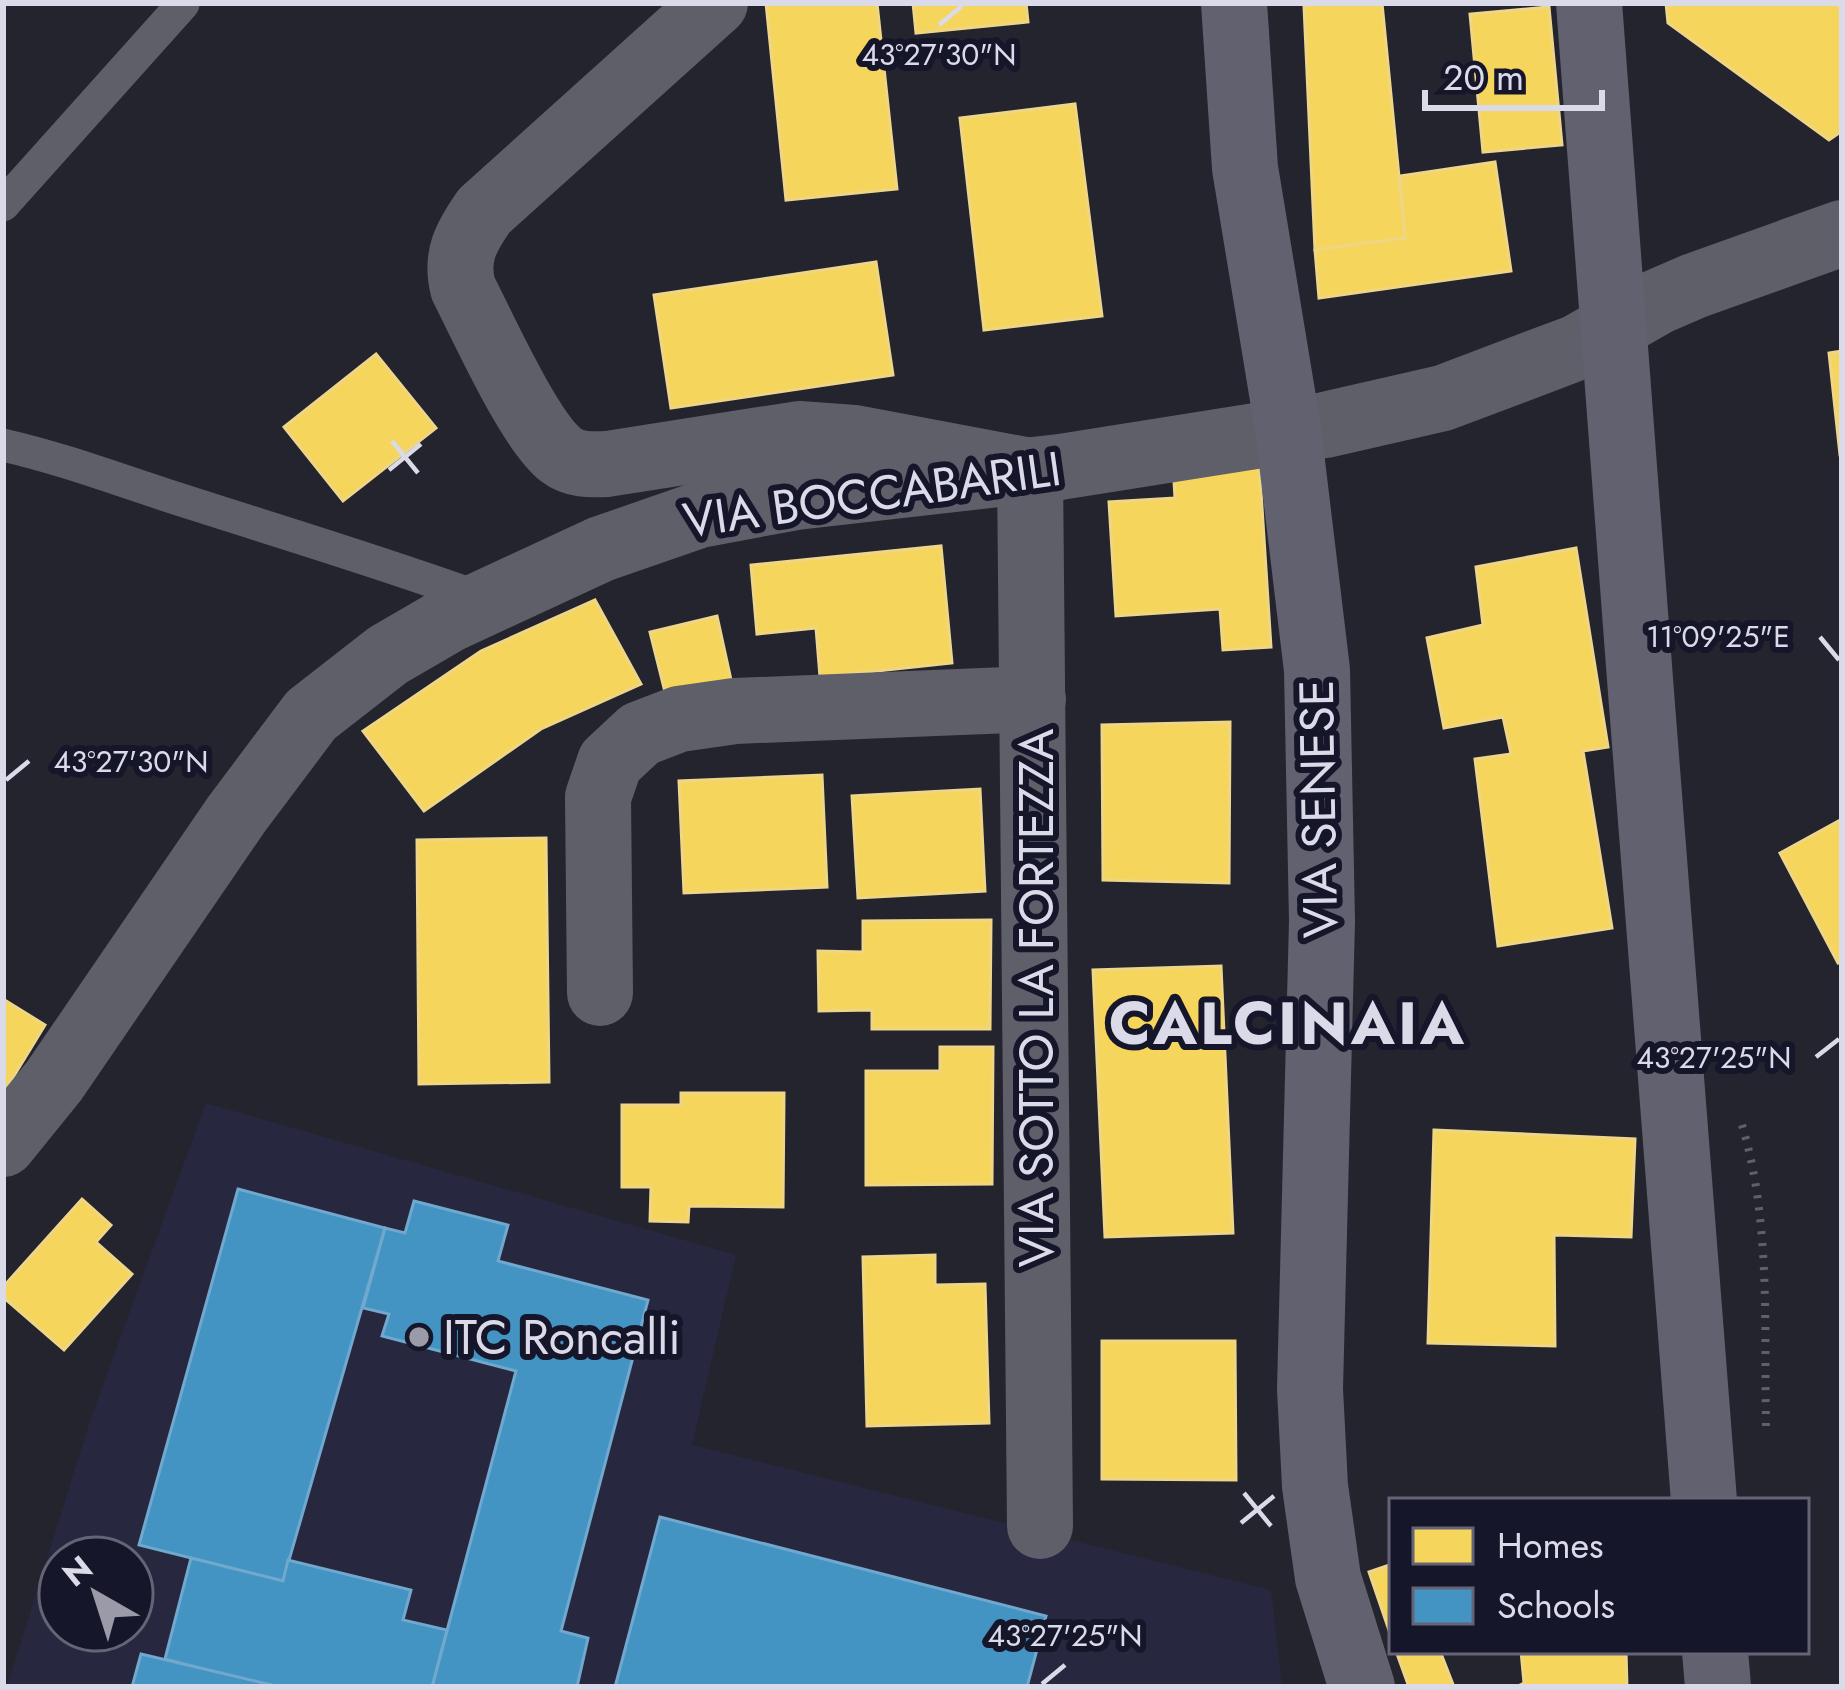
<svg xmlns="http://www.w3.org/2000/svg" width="1845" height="1690" viewBox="0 0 1845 1690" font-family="Jost,sans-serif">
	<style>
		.built { fill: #272740; fill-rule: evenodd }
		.homes { fill: #f6d55c; stroke: #eed686; stroke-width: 3 }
		.schools { fill: #4393c3; stroke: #70a8ce; stroke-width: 3 }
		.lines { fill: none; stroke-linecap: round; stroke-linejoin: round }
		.path { stroke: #60606a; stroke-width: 8; stroke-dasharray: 3 9; stroke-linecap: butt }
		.lane { stroke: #5f5f6a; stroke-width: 33 }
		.street { stroke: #5f5f6a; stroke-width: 66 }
		.secondary { stroke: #61616f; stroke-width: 66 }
		.ticks { fill: none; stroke: #dadae9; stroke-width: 4.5 }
		.poi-dot { fill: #9a9aa8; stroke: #16162a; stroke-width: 4.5 }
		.labels { text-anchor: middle; stroke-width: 12; stroke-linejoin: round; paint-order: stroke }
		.street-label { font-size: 48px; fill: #dadae9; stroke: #16162a }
		.poi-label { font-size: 48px; fill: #dadae9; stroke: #16162a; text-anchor: start }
		.district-label { font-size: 60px; font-weight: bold; letter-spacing: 3px; fill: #dadae9; stroke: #16162a }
		.ticks-label { font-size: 30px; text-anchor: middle; fill: #dadae9; stroke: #16162a; stroke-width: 12; stroke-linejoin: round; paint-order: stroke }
	</style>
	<rect width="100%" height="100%" fill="#24242f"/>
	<path class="built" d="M 206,1103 L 736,1255 L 692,1445 L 1271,1590 L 1282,1687 L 7,1687 L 91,1418 ZM 60,1558 L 132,1558 L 132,1630 L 60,1630 Z"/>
	<g class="homes">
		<path d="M 766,3 L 877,3 L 897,189 L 786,200 Z"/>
		<path d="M 913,3 L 1026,3 L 1028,22 L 916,33 Z"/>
		<path d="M 1325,3 L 1382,3 L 1405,238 L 1315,250 L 1304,6 Z"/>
		<path d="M 1666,3 L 1842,3 L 1842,131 L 1829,140 L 1668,23 Z"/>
		<path d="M 1549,7 L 1562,145 L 1483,152 L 1470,14 Z"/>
		<path d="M 1075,104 L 1102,316 L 984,330 L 960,118 Z"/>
		<path d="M 1495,162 L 1511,271 L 1319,298 L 1315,250 L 1405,238 L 1400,176 Z"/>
		<path d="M 876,262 L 893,375 L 671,408 L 654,295 Z"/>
		<path d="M 1842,351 L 1842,455 L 1840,455 L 1829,353 Z"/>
		<path d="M 376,354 L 436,428 L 343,501 L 284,427 Z"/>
		<path d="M 1259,460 L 1271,647 L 1223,650 L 1220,609 L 1116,616 L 1109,502 L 1175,498 L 1173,465 Z"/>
		<path d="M 941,546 L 952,663 L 820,677 L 816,628 L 757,634 L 751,565 Z"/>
		<path d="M 1576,548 L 1608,747 L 1583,751 L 1612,928 L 1498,946 L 1475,759 L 1511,754 L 1503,717 L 1444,728 L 1427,638 L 1483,625 L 1476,567 Z"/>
		<path d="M 595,600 L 641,684 L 541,729 L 424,811 L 363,731 L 481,651 Z"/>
		<path d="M 717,616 L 731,680 L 666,696 L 650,632 Z"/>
		<path d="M 1230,722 L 1229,883 L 1103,880 L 1102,725 Z"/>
		<path d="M 822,775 L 827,887 L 684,893 L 679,781 Z"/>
		<path d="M 980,789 L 985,891 L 858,898 L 852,796 Z"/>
		<path d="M 1842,819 L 1842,961 L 1838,963 L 1780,853 Z"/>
		<path d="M 546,838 L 549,1082 L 419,1084 L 417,840 Z"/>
		<path d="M 991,920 L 990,1029 L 872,1029 L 872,1010 L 819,1011 L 818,951 L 863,952 L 863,921 Z"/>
		<path d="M 1221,966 L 1233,1233 L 1105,1237 L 1093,970 Z"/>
		<path d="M 3,999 L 45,1025 L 3,1094 Z"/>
		<path d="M 940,1047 L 993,1047 L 992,1184 L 866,1185 L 866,1071 L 940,1071 Z"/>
		<path d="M 681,1093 L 784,1093 L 783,1207 L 689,1206 L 688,1222 L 650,1221 L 651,1187 L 622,1187 L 622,1105 L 681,1105 Z"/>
		<path d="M 1434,1130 L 1635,1139 L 1631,1237 L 1554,1235 L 1555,1346 L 1428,1343 Z"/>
		<path d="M 82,1199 L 111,1225 L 96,1242 L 132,1274 L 64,1350 L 3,1297 L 3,1287 Z"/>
		<path d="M 935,1255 L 935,1285 L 985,1284 L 989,1423 L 867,1426 L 863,1257 Z"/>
		<path d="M 1102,1341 L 1235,1341 L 1236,1480 L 1102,1479 Z"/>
		<path d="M 1392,1564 L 1392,1639 L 1369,1572 Z"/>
		<path d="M 1396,1651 L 1440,1651 L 1454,1687 L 1409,1687 Z"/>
		<path d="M 1521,1651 L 1626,1651 L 1627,1687 L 1516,1687 L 1524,1683 Z"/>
	</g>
	<g class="schools">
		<path d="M 238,1189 L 385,1228 L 283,1581 L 139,1545 Z"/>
		<path d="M 414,1201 L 508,1225 L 498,1261 L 648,1300 L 561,1631 L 588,1638 L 577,1687 L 432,1687 L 516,1371 L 382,1336 L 389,1314 L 363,1308 L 385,1228 L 405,1233 Z"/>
		<path d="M 660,1517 L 1046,1616 L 1027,1687 L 615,1687 Z"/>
		<path d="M 191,1558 L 283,1581 L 288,1560 L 411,1590 L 403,1620 L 447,1630 L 432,1687 L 271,1687 L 165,1659 Z"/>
		<path d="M 141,1654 L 272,1685 L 271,1687 L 132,1687 Z"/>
	</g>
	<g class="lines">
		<path class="path" d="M 1742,1125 C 1771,1221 1764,1326 1766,1426"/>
		<g class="lane">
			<path d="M 3,205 L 183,4"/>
			<path d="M 3,445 C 69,460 132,485 197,505 C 294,536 390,565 486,600"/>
		</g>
		<g class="street">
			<path d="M 715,3 L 484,211 C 466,237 455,256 463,288 C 483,327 529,430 561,455 C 574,465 590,465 607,464 L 799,434 L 854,438 L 1030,471 L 1040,1526"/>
			<path d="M 600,993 L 598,797 L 610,762 L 640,734 L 679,719 L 735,711 L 1033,699"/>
			<path d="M 3,1144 L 54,1081 L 236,815 L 311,715 L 388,655 L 450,619 L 601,549 L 699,515 L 796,497 L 1060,467 L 1325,425 L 1443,398 L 1578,347 L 1657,302 L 1694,286 L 1842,233"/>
		</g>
		<g class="secondary">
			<path d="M 1234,3 L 1245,168 L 1288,429 L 1317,670 L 1322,921 L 1310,1389 L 1315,1486 L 1328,1578 L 1362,1687"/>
			<path d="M 1589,3 C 1623,503 1668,1001 1704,1501"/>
			<path d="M 1715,1651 L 1718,1687"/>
		</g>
	</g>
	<path class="ticks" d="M 939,25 L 962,6M 392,441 L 418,473M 389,470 L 421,444M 1820,637 L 1839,660M 6,780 L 29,761M 1816,1057 L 1839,1039M 1244,1493 L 1271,1526M 1241,1523 L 1274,1496M 1042,1684 L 1065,1665"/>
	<circle class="poi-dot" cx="419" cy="1337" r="12"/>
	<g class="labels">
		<g class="street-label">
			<text transform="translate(872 494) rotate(-8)" y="17">VIA BOCCABARILI</text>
			<text transform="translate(1318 809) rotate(-91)" y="17">VIA SENESE</text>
			<text transform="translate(1036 998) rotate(-90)" y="17">VIA SOTTO LA FORTEZZA</text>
		</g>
		<g class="poi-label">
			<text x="443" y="1354">ITC Roncalli</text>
		</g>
		<g class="district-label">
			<text x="1288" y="1044">CALCINAIA</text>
		</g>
	</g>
	<g class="ticks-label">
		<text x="939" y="65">43°27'30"N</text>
		<text x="1718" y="647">11°09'25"E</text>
		<text x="131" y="772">43°27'30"N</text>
		<text x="1714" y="1068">43°27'25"N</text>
		<text x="1065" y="1646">43°27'25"N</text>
	</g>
	<rect width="1845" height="1690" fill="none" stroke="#dadae9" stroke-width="12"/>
	<rect x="1389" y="1498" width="420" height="156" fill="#16162a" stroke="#646476" stroke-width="3"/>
	<rect x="1413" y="1528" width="60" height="36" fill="#f6d55c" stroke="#646476" stroke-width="3"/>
	<text x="1497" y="1558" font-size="36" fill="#dadae9">Homes</text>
	<rect x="1413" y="1588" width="60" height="36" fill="#4393c3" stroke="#646476" stroke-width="3"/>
	<text x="1497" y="1618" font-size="36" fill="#dadae9">Schools</text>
	<g transform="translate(96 1594) rotate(321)"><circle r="57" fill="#16162a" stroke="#646476" stroke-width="3"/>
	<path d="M0-9L21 45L0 30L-21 45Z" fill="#9a9aa8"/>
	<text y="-18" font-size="33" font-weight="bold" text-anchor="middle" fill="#dadae9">N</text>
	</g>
	<path d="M1425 90v18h177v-18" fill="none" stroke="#dadae9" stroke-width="6"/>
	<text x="1443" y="90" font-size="36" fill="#dadae9" stroke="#16162a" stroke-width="9" paint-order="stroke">20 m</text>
</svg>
